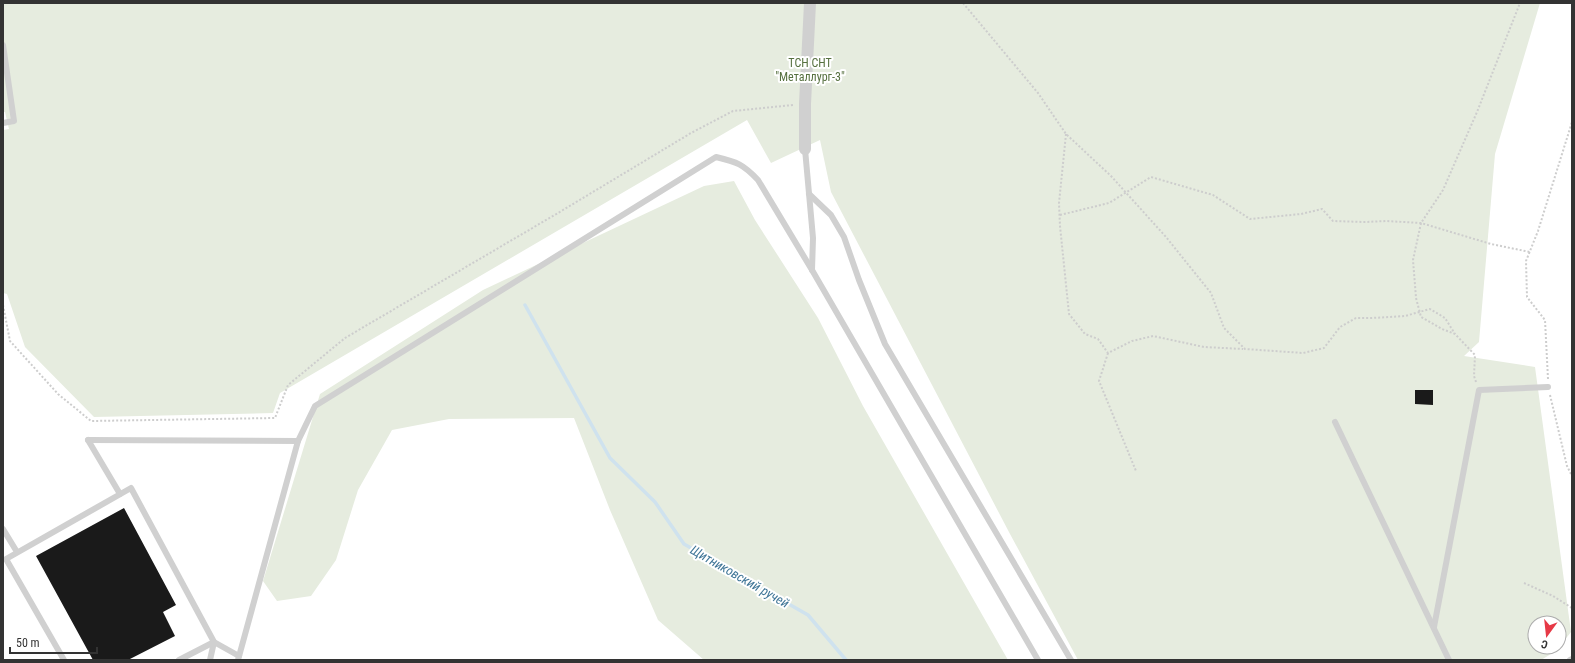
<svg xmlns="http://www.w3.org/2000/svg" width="1575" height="663" viewBox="0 0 1575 663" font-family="'Roboto Condensed',sans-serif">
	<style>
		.green { fill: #e6ecdf; fill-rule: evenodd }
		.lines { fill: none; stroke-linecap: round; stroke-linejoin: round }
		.stream { stroke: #cfe2ee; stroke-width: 3.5 }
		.building { fill: #1a1a1a }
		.path { stroke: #cdcdcd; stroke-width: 2; stroke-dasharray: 2 2; stroke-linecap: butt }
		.lane { stroke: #d0d0d0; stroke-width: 6 }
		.street { stroke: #d0d0d0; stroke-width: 12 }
		.labels { text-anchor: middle; stroke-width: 4; stroke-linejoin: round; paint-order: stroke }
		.park-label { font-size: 12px; fill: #56703f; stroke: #fff }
		.water-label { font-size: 13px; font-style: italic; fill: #3f7597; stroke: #fff }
	</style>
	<rect width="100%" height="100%" fill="#fff"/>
	<g class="green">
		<path d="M 3,3 L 1540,3 L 1495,154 L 1479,342 L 1464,356 L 1535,367 L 1571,632 L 1556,651 L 1541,660 L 1078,660 L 1010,534 L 831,192 L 820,140 L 771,163 L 747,120 L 280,393 L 273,413 L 94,417 L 25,347 L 7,294 L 3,293 L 3,130 L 9,129 L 5,112 L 3,112 ZM 1535,623 L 1559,623 L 1559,647 L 1535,647 Z"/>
		<path d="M 734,181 L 755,220 L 818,318 L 863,406 L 1008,660 L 704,660 L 658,620 L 610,510 L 574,418 L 449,419 L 392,430 L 358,490 L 336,560 L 311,596 L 277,601 L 263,581 L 320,394 L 483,290 L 704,186 Z"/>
	</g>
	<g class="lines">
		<path class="stream" d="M 525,305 L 610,458 L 655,502 L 684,544 L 808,615 L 846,660"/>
	</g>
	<g class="building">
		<path d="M 1415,390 L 1433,390 L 1433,405 L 1415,404 Z"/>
		<path d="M 124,508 L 176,605 L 163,612 L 175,636 L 128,660 L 93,660 L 36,556 Z"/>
	</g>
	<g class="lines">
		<g class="path">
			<path d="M 963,3 L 1038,93 L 1066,134 L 1111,176 L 1166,237 L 1211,293 L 1224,328 L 1245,349 L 1303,353 L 1324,348 L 1340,327 L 1356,318 L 1372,318 L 1405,316 L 1430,309 L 1445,318 L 1455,334"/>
			<path d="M 1066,134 L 1059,203 L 1060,226 L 1069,314 L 1085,334 L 1098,339 L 1108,353 L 1132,341 L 1153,336 L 1204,347 L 1243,349"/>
			<path d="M 1060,215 L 1109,203 L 1151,177 L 1213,195 L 1250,219 L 1301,214 L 1322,209 L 1333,221 L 1365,222 L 1386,221 L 1421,223 L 1491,244 L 1530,252"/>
			<path d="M 3,305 L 10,341 L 58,394 L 91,421 L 275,418 L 288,385 L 345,338 L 558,213 L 691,133 L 733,111 L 793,105"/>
			<path d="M 1108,353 L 1099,381 L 1136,471"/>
			<path d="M 1548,379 L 1545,320 L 1527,297 L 1526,261 L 1538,231 L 1572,122"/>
			<path d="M 1476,382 L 1474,376 L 1475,355 L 1455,334 L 1442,329 L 1421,317 L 1416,298 L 1413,260 L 1421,223 L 1443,190 L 1477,112 L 1520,3"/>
			<path d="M 1550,395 L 1567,466 L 1572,476"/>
			<path d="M 1524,583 L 1553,596 L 1572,608"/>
		</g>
		<g class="lane">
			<path d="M 3,45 L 14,121 L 3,123"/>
			<path d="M 805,149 L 813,238 L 812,270"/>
			<path d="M 809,194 L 831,215 L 844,237 L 859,280 L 885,344 L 1071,660"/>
			<path d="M 1335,422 L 1449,660"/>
			<path d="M 88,440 L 298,441"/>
			<path d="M 88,440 L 120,494"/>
			<path d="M 3,529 L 17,552"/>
			<path d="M 1434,627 L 1479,390 L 1548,387"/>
			<path d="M 64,660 L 6,559 L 131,488 L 214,642 L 210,660"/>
			<path d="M 179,660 L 214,642 L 239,656"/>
			<path d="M 238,660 L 298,441 L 315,406 L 716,157 C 737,162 743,164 758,180 L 812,270 L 1038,660"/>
			<path d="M 1570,660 L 1572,659"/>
		</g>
		<path class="street" d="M 805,149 L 805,104 L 810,3"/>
	</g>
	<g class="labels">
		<g class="park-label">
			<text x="810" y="67">ТСН СНТ<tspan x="810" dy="14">"Металлург-3"</tspan></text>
		</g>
		<g class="water-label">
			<text transform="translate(740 576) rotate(30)" y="5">Щитниковский ручей</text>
		</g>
	</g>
	<rect width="1575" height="663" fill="none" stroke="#333333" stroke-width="8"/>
	<g transform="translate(1547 635) rotate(195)"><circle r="19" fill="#ffffff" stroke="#adadad"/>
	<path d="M0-3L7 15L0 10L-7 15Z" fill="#e63946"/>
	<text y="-6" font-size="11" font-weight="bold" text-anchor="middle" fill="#333333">С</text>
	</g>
	<path d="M10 647v6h87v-6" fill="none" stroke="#333333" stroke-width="2"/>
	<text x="16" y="647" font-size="12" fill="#333333" stroke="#ffffff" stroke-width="3" paint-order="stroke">50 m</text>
</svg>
